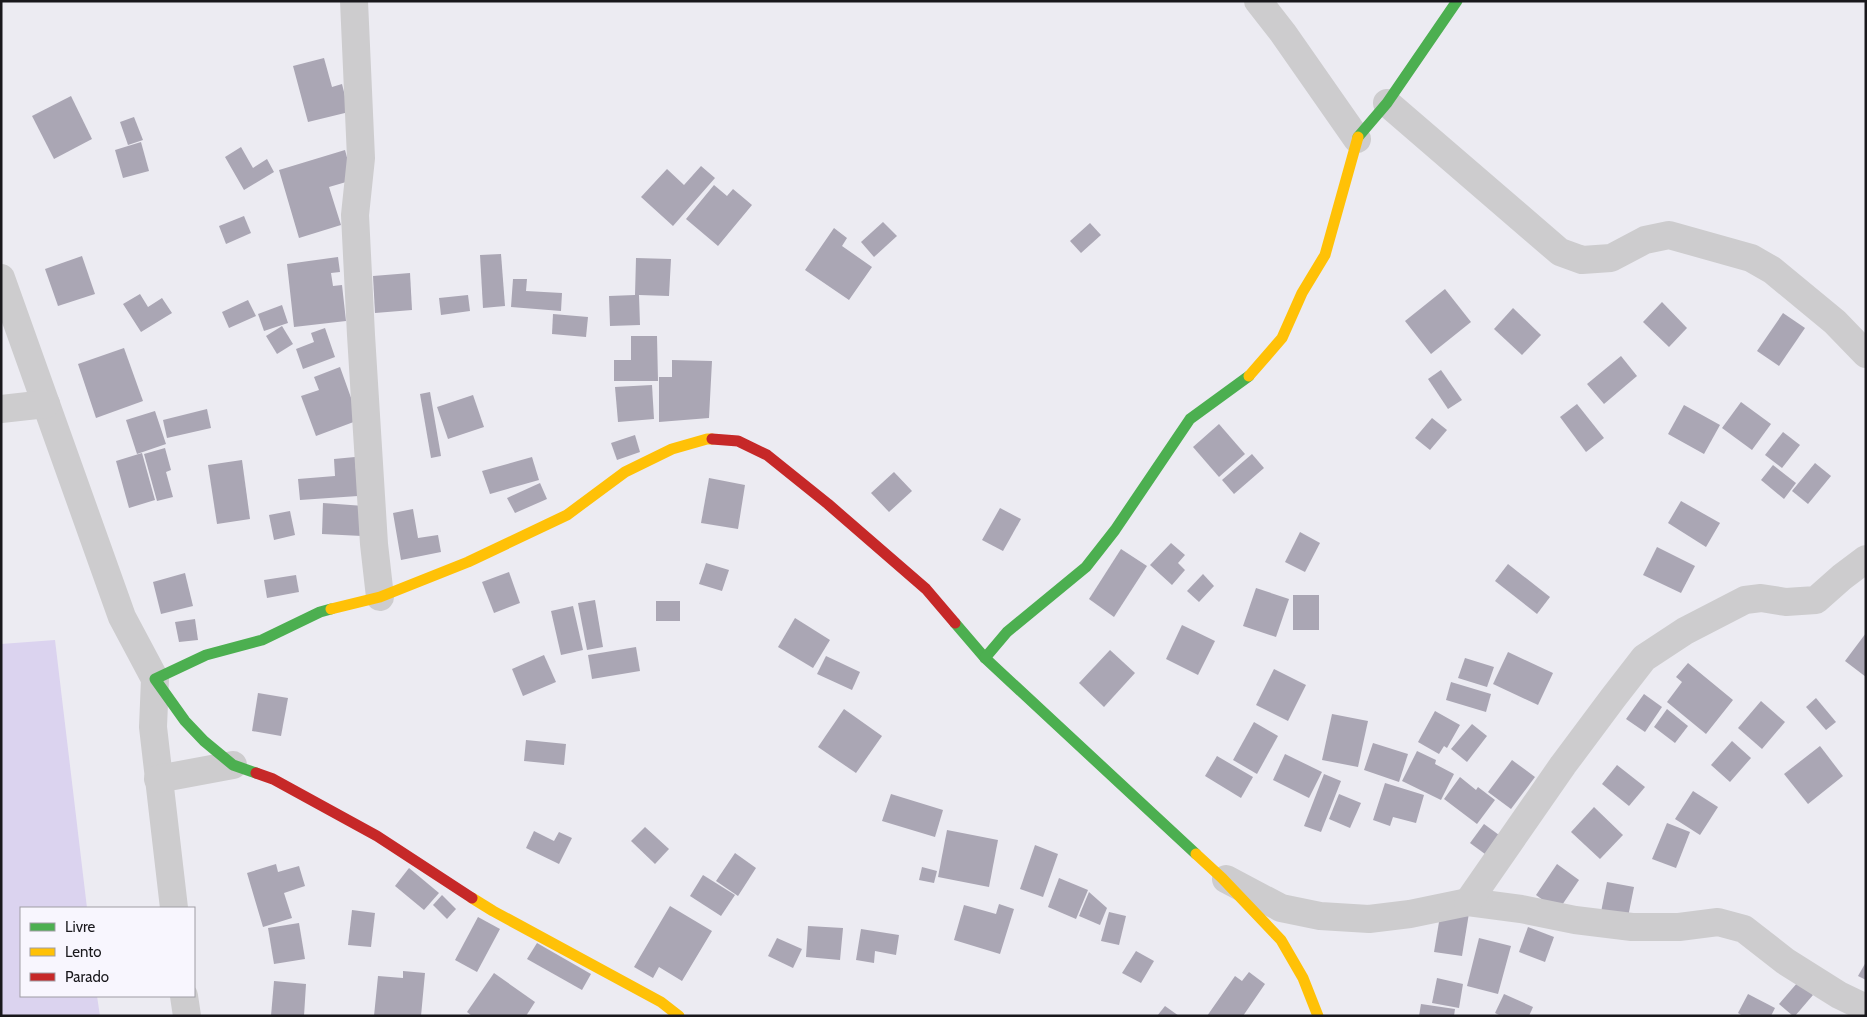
<svg xmlns="http://www.w3.org/2000/svg" width="1867" height="1017" viewBox="0 0 1867 1017" font-family="Cabin,sans-serif">
	<style>
		.green { fill: #dbd3ef }
		.building { fill: #aaa6b4 }
		.lines { fill: none; stroke-linecap: round; stroke-linejoin: round }
		.street { stroke: #cdccce; stroke-width: 28 }
		.fast { stroke: #4caf50; stroke-width: 11 }
		.slow { stroke: #ffc107; stroke-width: 11 }
		.jam { stroke: #c62828; stroke-width: 11 }
	</style>
	<rect width="100%" height="100%" fill="#ecebf2"/>
	<path class="green" d="M 55,640 L 87,908 L 21,908 L 21,996 L 97,996 L 100,1016 L 1,1016 L 1,644 Z"/>
	<g class="building">
		<path d="M 324,58 L 332,87 L 342,84 L 349,112 L 308,122 L 293,66 Z"/>
		<path d="M 71,96 L 92,139 L 54,159 L 32,116 Z"/>
		<path d="M 134,117 L 143,140 L 128,145 L 120,122 Z"/>
		<path d="M 141,142 L 149,171 L 123,178 L 115,150 Z"/>
		<path d="M 241,147 L 253,168 L 267,159 L 274,172 L 244,190 L 225,157 Z"/>
		<path d="M 345,150 L 353,180 L 329,187 L 341,225 L 299,238 L 279,170 Z"/>
		<path d="M 701,166 L 715,178 L 673,226 L 641,197 L 667,169 L 684,185 Z"/>
		<path d="M 714,185 L 727,196 L 733,189 L 752,205 L 718,246 L 686,219 Z"/>
		<path d="M 244,216 L 251,233 L 226,244 L 219,226 Z"/>
		<path d="M 883,222 L 897,236 L 874,257 L 861,242 Z"/>
		<path d="M 1090,223 L 1101,235 L 1081,253 L 1070,241 Z"/>
		<path d="M 834,228 L 847,238 L 842,246 L 872,267 L 849,300 L 805,270 Z"/>
		<path d="M 501,254 L 505,306 L 483,308 L 480,255 Z"/>
		<path d="M 82,256 L 95,294 L 58,306 L 45,269 Z"/>
		<path d="M 338,257 L 340,272 L 331,273 L 333,286 L 342,285 L 346,321 L 294,327 L 287,264 Z"/>
		<path d="M 636,258 L 671,259 L 669,296 L 639,295 L 640,325 L 610,326 L 609,296 L 635,295 Z"/>
		<path d="M 410,273 L 412,310 L 375,313 L 373,276 Z"/>
		<path d="M 513,279 L 527,279 L 526,291 L 562,293 L 561,311 L 511,307 Z"/>
		<path d="M 1445,289 L 1471,322 L 1431,354 L 1405,321 Z"/>
		<path d="M 140,294 L 148,307 L 162,298 L 172,313 L 141,332 L 123,304 Z"/>
		<path d="M 468,295 L 470,311 L 441,315 L 439,298 Z"/>
		<path d="M 248,300 L 256,316 L 229,328 L 222,312 Z"/>
		<path d="M 1662,302 L 1687,328 L 1669,347 L 1643,322 Z"/>
		<path d="M 282,305 L 288,323 L 264,331 L 258,314 Z"/>
		<path d="M 1513,308 L 1541,335 L 1522,355 L 1494,329 Z"/>
		<path d="M 1783,313 L 1805,328 L 1779,366 L 1757,351 Z"/>
		<path d="M 553,314 L 588,317 L 586,337 L 552,334 Z"/>
		<path d="M 282,326 L 293,344 L 277,354 L 266,336 Z"/>
		<path d="M 325,328 L 335,357 L 303,369 L 296,349 L 314,342 L 311,333 Z"/>
		<path d="M 631,336 L 657,336 L 658,381 L 614,381 L 614,360 L 631,360 Z"/>
		<path d="M 124,348 L 143,401 L 96,418 L 78,364 Z"/>
		<path d="M 1621,356 L 1637,376 L 1604,404 L 1587,384 Z"/>
		<path d="M 672,360 L 712,361 L 709,418 L 659,422 L 659,377 L 672,377 Z"/>
		<path d="M 340,367 L 359,420 L 316,436 L 301,396 L 319,390 L 314,377 Z"/>
		<path d="M 1441,370 L 1462,400 L 1448,409 L 1428,379 Z"/>
		<path d="M 652,385 L 654,419 L 618,422 L 615,387 Z"/>
		<path d="M 430,392 L 441,456 L 431,458 L 420,394 Z"/>
		<path d="M 473,395 L 484,427 L 448,439 L 437,407 Z"/>
		<path d="M 1741,402 L 1771,424 L 1752,450 L 1722,428 Z"/>
		<path d="M 1577,404 L 1604,438 L 1586,452 L 1560,417 Z"/>
		<path d="M 1684,405 L 1720,425 L 1704,454 L 1668,434 Z"/>
		<path d="M 207,409 L 211,428 L 167,438 L 163,420 Z"/>
		<path d="M 155,411 L 166,444 L 137,454 L 126,420 Z"/>
		<path d="M 1432,418 L 1447,430 L 1430,450 L 1415,438 Z"/>
		<path d="M 1219,424 L 1245,454 L 1219,477 L 1193,447 Z"/>
		<path d="M 1783,432 L 1800,445 L 1782,468 L 1765,455 Z"/>
		<path d="M 635,435 L 640,452 L 617,460 L 611,443 Z"/>
		<path d="M 165,448 L 171,470 L 166,472 L 173,497 L 157,501 L 144,454 Z"/>
		<path d="M 142,453 L 155,500 L 129,508 L 116,461 Z"/>
		<path d="M 1252,454 L 1264,468 L 1234,494 L 1222,480 Z"/>
		<path d="M 355,457 L 358,496 L 300,500 L 298,479 L 335,476 L 334,459 Z"/>
		<path d="M 532,457 L 539,480 L 490,494 L 482,471 Z"/>
		<path d="M 242,460 L 250,519 L 217,524 L 208,465 Z"/>
		<path d="M 1815,463 L 1831,476 L 1808,504 L 1792,491 Z"/>
		<path d="M 1773,465 L 1796,483 L 1784,499 L 1761,480 Z"/>
		<path d="M 894,472 L 912,491 L 889,512 L 871,493 Z"/>
		<path d="M 709,478 L 745,485 L 738,529 L 701,523 Z"/>
		<path d="M 540,483 L 547,499 L 515,513 L 507,498 Z"/>
		<path d="M 1681,501 L 1720,523 L 1706,547 L 1668,523 Z"/>
		<path d="M 323,503 L 364,506 L 362,536 L 322,534 Z"/>
		<path d="M 1000,508 L 1021,519 L 1003,551 L 982,540 Z"/>
		<path d="M 413,509 L 418,538 L 438,535 L 441,552 L 401,560 L 393,513 Z"/>
		<path d="M 290,511 L 295,535 L 274,540 L 269,515 Z"/>
		<path d="M 1300,532 L 1320,543 L 1305,572 L 1285,562 Z"/>
		<path d="M 1171,543 L 1185,555 L 1178,563 L 1185,570 L 1172,585 L 1150,565 Z"/>
		<path d="M 1657,547 L 1695,566 L 1681,593 L 1643,575 Z"/>
		<path d="M 1121,549 L 1147,566 L 1114,617 L 1089,599 Z"/>
		<path d="M 706,563 L 729,570 L 722,591 L 699,584 Z"/>
		<path d="M 1508,564 L 1550,597 L 1537,614 L 1495,581 Z"/>
		<path d="M 509,572 L 520,603 L 494,613 L 482,582 Z"/>
		<path d="M 185,573 L 193,606 L 161,614 L 153,582 Z"/>
		<path d="M 1203,574 L 1214,586 L 1199,602 L 1187,591 Z"/>
		<path d="M 296,575 L 299,592 L 267,598 L 264,580 Z"/>
		<path d="M 1256,588 L 1289,599 L 1276,637 L 1243,626 Z"/>
		<rect x="1293" y="595" width="26" height="35"/>
		<path d="M 595,600 L 603,647 L 587,650 L 578,603 Z"/>
		<rect x="656" y="601" width="24" height="20"/>
		<path d="M 573,606 L 583,650 L 561,655 L 551,611 Z"/>
		<path d="M 795,618 L 830,640 L 813,668 L 778,647 Z"/>
		<path d="M 195,619 L 198,640 L 179,642 L 175,622 Z"/>
		<path d="M 1182,625 L 1215,641 L 1198,675 L 1166,659 Z"/>
		<path d="M 1866,633 L 1866,677 L 1845,661 Z"/>
		<path d="M 636,647 L 640,671 L 592,679 L 588,655 Z"/>
		<path d="M 1110,650 L 1135,673 L 1104,707 L 1079,683 Z"/>
		<path d="M 1508,652 L 1553,673 L 1538,705 L 1493,684 Z"/>
		<path d="M 544,655 L 556,682 L 523,696 L 512,669 Z"/>
		<path d="M 826,656 L 860,672 L 852,690 L 817,674 Z"/>
		<path d="M 1465,658 L 1494,667 L 1487,687 L 1458,678 Z"/>
		<path d="M 1688,663 L 1733,700 L 1706,734 L 1667,702 L 1682,682 L 1676,677 Z"/>
		<path d="M 1274,669 L 1306,685 L 1288,721 L 1256,705 Z"/>
		<path d="M 1451,682 L 1491,694 L 1486,712 L 1446,700 Z"/>
		<path d="M 258,693 L 288,698 L 281,736 L 252,731 Z"/>
		<path d="M 1644,694 L 1662,707 L 1645,732 L 1626,719 Z"/>
		<path d="M 1816,698 L 1836,722 L 1826,730 L 1806,707 Z"/>
		<path d="M 1761,701 L 1785,722 L 1762,749 L 1738,728 Z"/>
		<path d="M 844,709 L 882,736 L 856,773 L 818,747 Z"/>
		<path d="M 1667,709 L 1688,726 L 1675,743 L 1654,727 Z"/>
		<path d="M 1435,711 L 1460,725 L 1447,748 L 1444,746 L 1439,754 L 1418,742 Z"/>
		<path d="M 1332,714 L 1368,721 L 1358,767 L 1322,760 Z"/>
		<path d="M 1254,722 L 1278,736 L 1257,774 L 1233,760 Z"/>
		<path d="M 1472,724 L 1487,736 L 1467,762 L 1451,749 Z"/>
		<path d="M 526,740 L 566,744 L 564,765 L 524,761 Z"/>
		<path d="M 1732,741 L 1751,758 L 1730,782 L 1711,765 Z"/>
		<path d="M 1373,743 L 1408,754 L 1399,782 L 1364,770 Z"/>
		<path d="M 1820,746 L 1843,776 L 1808,804 L 1784,774 Z"/>
		<path d="M 1417,751 L 1436,760 L 1435,764 L 1454,774 L 1441,800 L 1402,781 Z"/>
		<path d="M 1285,754 L 1322,772 L 1309,798 L 1273,780 Z"/>
		<path d="M 1217,756 L 1253,777 L 1241,798 L 1205,776 Z"/>
		<path d="M 1512,760 L 1535,777 L 1511,809 L 1488,792 Z"/>
		<path d="M 1617,765 L 1645,787 L 1629,806 L 1602,784 Z"/>
		<path d="M 1324,774 L 1341,781 L 1321,832 L 1304,826 Z"/>
		<path d="M 1460,777 L 1476,790 L 1478,787 L 1495,800 L 1477,824 L 1444,799 Z"/>
		<path d="M 1385,783 L 1424,795 L 1416,823 L 1393,817 L 1390,826 L 1373,820 Z"/>
		<path d="M 1693,791 L 1718,807 L 1700,835 L 1675,819 Z"/>
		<path d="M 891,794 L 943,810 L 935,837 L 882,821 Z"/>
		<path d="M 1339,794 L 1361,803 L 1350,828 L 1329,819 Z"/>
		<path d="M 1594,807 L 1623,835 L 1600,859 L 1571,832 Z"/>
		<path d="M 1667,823 L 1690,832 L 1676,868 L 1652,859 Z"/>
		<path d="M 1484,824 L 1499,835 L 1485,854 L 1470,843 Z"/>
		<path d="M 645,827 L 669,849 L 655,864 L 631,841 Z"/>
		<path d="M 947,830 L 998,840 L 989,887 L 938,877 Z"/>
		<path d="M 534,831 L 554,841 L 559,832 L 572,838 L 559,864 L 526,848 Z"/>
		<path d="M 1035,845 L 1058,854 L 1043,897 L 1020,889 Z"/>
		<path d="M 735,853 L 756,868 L 738,896 L 716,881 Z"/>
		<path d="M 276,864 L 278,872 L 299,866 L 305,886 L 284,893 L 292,918 L 263,927 L 247,873 Z"/>
		<path d="M 1557,864 L 1579,880 L 1558,911 L 1536,895 Z"/>
		<path d="M 922,867 L 937,871 L 934,883 L 919,880 Z"/>
		<path d="M 409,868 L 439,893 L 424,910 L 395,886 Z"/>
		<path d="M 703,875 L 735,895 L 721,916 L 690,896 Z"/>
		<path d="M 1059,878 L 1088,890 L 1076,919 L 1048,907 Z"/>
		<path d="M 1607,882 L 1634,887 L 1628,917 L 1601,912 Z"/>
		<path d="M 1089,892 L 1107,908 L 1100,925 L 1079,916 Z"/>
		<path d="M 442,895 L 456,909 L 447,919 L 433,905 Z"/>
		<path d="M 999,904 L 1014,909 L 1000,954 L 954,940 L 964,905 L 996,914 Z"/>
		<path d="M 670,906 L 712,931 L 682,981 L 659,967 L 653,978 L 634,967 Z"/>
		<path d="M 352,910 L 375,913 L 371,947 L 348,945 Z"/>
		<path d="M 1109,912 L 1126,916 L 1119,945 L 1101,941 Z"/>
		<path d="M 1469,913 L 1462,956 L 1434,952 L 1440,916 Z"/>
		<path d="M 478,917 L 500,929 L 477,972 L 455,960 Z"/>
		<path d="M 299,923 L 305,959 L 274,964 L 268,928 Z"/>
		<path d="M 808,926 L 843,928 L 840,960 L 806,957 Z"/>
		<path d="M 1528,927 L 1554,937 L 1545,962 L 1519,952 Z"/>
		<path d="M 861,929 L 899,935 L 896,955 L 875,951 L 874,963 L 856,960 Z"/>
		<path d="M 777,938 L 802,949 L 793,968 L 768,956 Z"/>
		<path d="M 1479,938 L 1511,946 L 1498,994 L 1467,986 Z"/>
		<path d="M 537,943 L 591,974 L 582,990 L 527,959 Z"/>
		<path d="M 1136,951 L 1154,961 L 1141,983 L 1122,973 Z"/>
		<path d="M 1866,962 L 1866,980 L 1858,976 Z"/>
		<path d="M 403,971 L 425,973 L 421,1016 L 374,1016 L 378,976 L 403,978 Z"/>
		<path d="M 1249,972 L 1265,984 L 1243,1016 L 1207,1016 L 1235,976 L 1242,981 Z"/>
		<path d="M 494,973 L 535,1002 L 526,1016 L 472,1016 L 467,1012 Z"/>
		<path d="M 1437,978 L 1463,984 L 1459,1008 L 1432,1003 Z"/>
		<path d="M 274,981 L 306,984 L 304,1016 L 271,1016 Z"/>
		<path d="M 1798,982 L 1813,995 L 1795,1016 L 1793,1016 L 1779,1004 Z"/>
		<path d="M 1504,994 L 1533,1007 L 1529,1016 L 1501,1016 L 1495,1013 Z"/>
		<path d="M 1748,994 L 1775,1008 L 1771,1016 L 1743,1016 L 1738,1013 Z"/>
		<path d="M 1421,1004 L 1455,1009 L 1454,1016 L 1419,1016 Z"/>
		<path d="M 1165,1006 L 1179,1016 L 1157,1016 Z"/>
	</g>
	<g class="lines">
		<g class="street">
			<path d="M 354,1 L 361,158 L 355,215 L 361,335 L 374,544 L 380,597"/>
			<path d="M 1258,1 L 1283,33 L 1357,139"/>
			<path d="M 1387,103 L 1560,252 L 1582,260 L 1611,258 L 1645,240 L 1669,235 L 1751,258 L 1772,270 L 1835,322 L 1866,354"/>
			<path d="M 1,278 L 122,617 L 155,679 L 153,727 L 174,908"/>
			<path d="M 1,409 L 46,404"/>
			<path d="M 158,779 L 233,765"/>
			<path d="M 1226,879 L 1281,908 L 1320,916 L 1369,919 L 1410,914 L 1468,902 L 1521,909 L 1575,920 L 1632,927 L 1679,927 L 1718,922 L 1744,929 L 1785,961 L 1839,995 L 1866,1008"/>
			<path d="M 1468,902 L 1563,765 L 1613,698 L 1644,658 L 1685,631 L 1745,600 L 1761,598 L 1786,602 L 1816,600 L 1842,577 L 1866,559"/>
			<path d="M 184,996 L 187,1016"/>
		</g>
		<g class="fast">
			<path d="M 1358,137 L 1387,103 L 1457,1"/>
			<path d="M 955,623 L 985,658 L 1196,854"/>
			<path d="M 985,658 L 1007,632 L 1086,567 L 1115,530 L 1190,419 L 1249,376"/>
			<path d="M 256,773 L 233,765 L 204,741 L 185,721 L 155,679 L 206,655 L 262,640 L 320,612 L 331,609"/>
		</g>
		<g class="slow">
			<path d="M 1249,376 L 1282,338 L 1302,293 L 1325,255 L 1358,137"/>
			<path d="M 331,609 L 380,597 L 468,562 L 567,515 L 625,472 L 672,449 L 707,439 L 712,439"/>
			<path d="M 1196,854 L 1222,878 L 1281,940 L 1303,978 L 1318,1016"/>
			<path d="M 472,898 L 493,911 L 661,1002 L 679,1016"/>
		</g>
		<g class="jam">
			<path d="M 712,439 L 738,441 L 767,455 L 828,504 L 926,589 L 955,623"/>
			<path d="M 256,773 L 273,779 L 377,836 L 472,898"/>
		</g>
	</g>
	<rect width="1867" height="1017" fill="none" stroke="#19181c" stroke-width="5"/>
	<rect x="20" y="907" width="175" height="90" fill="#f8f6fe" stroke="#9f9da4"/>
	<rect x="30" y="923" width="25" height="8" fill="#4caf50" stroke="#9f9da4"/>
	<text x="65" y="932" font-size="15" fill="#19181c">Livre</text>
	<rect x="30" y="948" width="25" height="8" fill="#ffc107" stroke="#9f9da4"/>
	<text x="65" y="957" font-size="15" fill="#19181c">Lento</text>
	<rect x="30" y="973" width="25" height="8" fill="#c62828" stroke="#9f9da4"/>
	<text x="65" y="982" font-size="15" fill="#19181c">Parado</text>
</svg>
